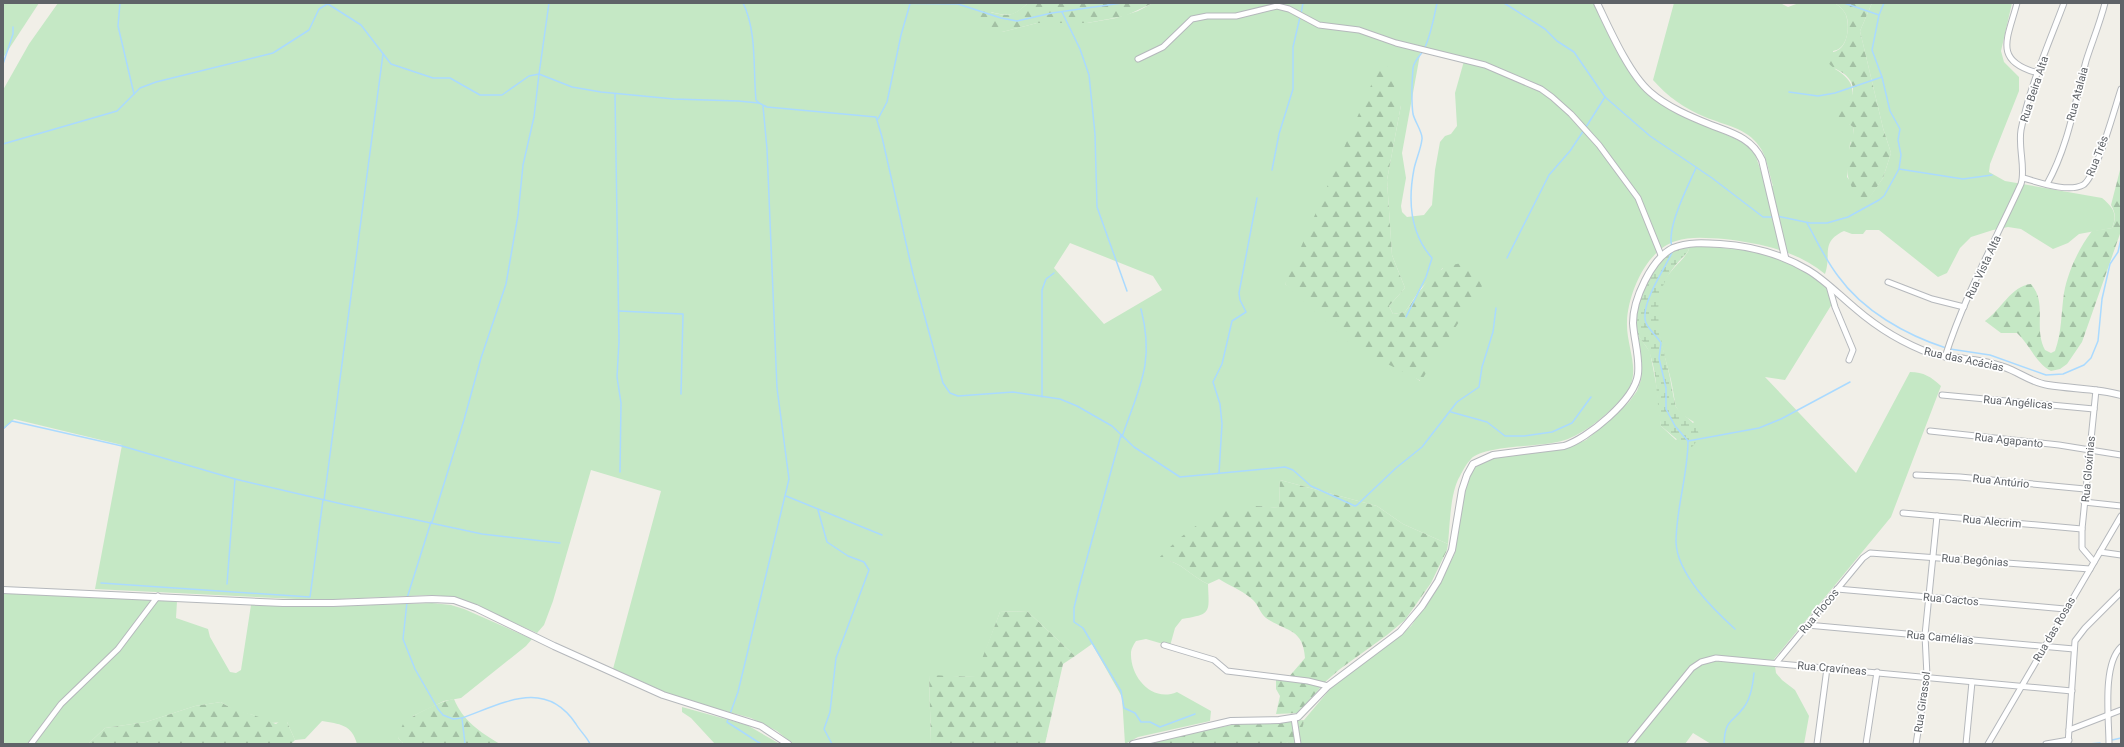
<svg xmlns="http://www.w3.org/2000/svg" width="2124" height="747" viewBox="0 0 2124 747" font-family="Roboto,sans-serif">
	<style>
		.grass { fill: #c5e8c5; fill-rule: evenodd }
		.forest { fill: url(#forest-firs) }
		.wetland { fill: url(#wetland-marsh) }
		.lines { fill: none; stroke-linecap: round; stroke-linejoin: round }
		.stream { stroke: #aadaff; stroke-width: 1.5 }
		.minor-casing { stroke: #b5b8bc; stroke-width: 7 }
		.tertiary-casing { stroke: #b5b8bc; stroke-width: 8 }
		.minor { stroke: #fff; stroke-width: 5 }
		.tertiary { stroke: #fff; stroke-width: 6 }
		.labels { text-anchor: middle; stroke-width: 3.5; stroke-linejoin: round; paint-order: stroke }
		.street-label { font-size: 11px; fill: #5f6368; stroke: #fff }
	</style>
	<defs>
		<pattern id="forest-firs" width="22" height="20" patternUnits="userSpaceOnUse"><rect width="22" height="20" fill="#c5e8c5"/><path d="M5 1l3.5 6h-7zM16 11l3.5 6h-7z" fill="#a3c0a4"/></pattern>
		<pattern id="wetland-marsh" width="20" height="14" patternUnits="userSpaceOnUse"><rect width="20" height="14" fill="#c5e8c5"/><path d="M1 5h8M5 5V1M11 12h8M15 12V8" fill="none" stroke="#a3c0a4"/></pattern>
	</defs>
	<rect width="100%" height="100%" fill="#f1efe8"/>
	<g class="grass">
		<path d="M 3,3 L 39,3 L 3,58 Z"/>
		<path d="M 58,3 L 1028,3 C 1014,16 1010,17 991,12 L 1002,32 L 1037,23 L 1087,23 L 1116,18 L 1138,11 L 1153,3 L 1594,3 L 1603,24 L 1626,60 L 1638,84 L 1648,94 L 1680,114 L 1747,144 L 1755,154 L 1765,183 L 1773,186 C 1769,174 1767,156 1759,146 C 1747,128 1724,125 1705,117 C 1685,109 1667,96 1653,80 L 1674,3 L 1780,3 L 1788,7 L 1799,3 L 1835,3 C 1839,6 1844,10 1846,15 C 1850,27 1848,49 1833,51 L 1835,69 C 1845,75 1855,83 1852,97 C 1851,100 1848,102 1848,105 C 1847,111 1849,119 1849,124 L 1853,127 L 1854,136 L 1850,143 L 1847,177 L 1866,202 L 1883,178 L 1891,153 L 1883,128 L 1860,31 L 1872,3 L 2012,3 L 2001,51 L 2004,62 L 2019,77 L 2019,91 L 1990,164 L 1989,172 L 2005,181 L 2102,198 C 2113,207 2118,214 2112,228 L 2079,234 L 2068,243 L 2053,249 L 2021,229 L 2008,227 L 1993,230 L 1971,237 L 1960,248 L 1947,273 L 1938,277 L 1879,230 L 1866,230 L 1863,234 L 1852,234 L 1844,231 C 1820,242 1832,254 1825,274 C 1798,251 1759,243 1724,239 C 1709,238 1690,236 1676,241 C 1646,250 1628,294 1627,322 C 1626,349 1644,374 1623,397 C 1609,413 1588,431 1568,439 C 1547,448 1485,444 1471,459 C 1467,463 1463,470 1460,476 C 1450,492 1450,525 1448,544 L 1403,524 L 1377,506 L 1280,480 L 1279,508 L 1254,506 L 1170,561 C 1185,566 1194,578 1208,584 C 1209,613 1212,614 1182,619 L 1175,628 L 1170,646 L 1146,639 L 1136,641 C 1134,644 1131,649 1131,653 C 1130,677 1152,703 1177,692 L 1211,711 L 1210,721 L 1138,737 L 1125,744 L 1122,697 L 1092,644 L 1075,656 L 1027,611 L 1000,612 L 976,677 L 929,676 L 931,744 L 793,744 L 777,731 L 751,718 L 669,696 L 613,669 L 661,491 L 591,470 L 553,601 L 544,625 L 537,633 L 467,602 L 452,597 L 431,595 L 317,600 L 95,589 L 122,445 L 14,419 L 3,430 L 3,90 L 29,44 ZM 1421,49 L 1464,61 L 1455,93 L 1457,126 L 1451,134 L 1445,136 L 1440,142 L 1435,170 L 1432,205 L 1424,215 L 1407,217 L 1402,212 L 1401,206 L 1406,178 L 1402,153 ZM 1401,105 L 1387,180 L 1392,255 L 1405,288 L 1389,306 L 1393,314 L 1405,312 L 1421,288 L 1443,268 L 1420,381 L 1285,284 ZM 1070,243 L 1153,276 L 1162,290 L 1104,324 L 1054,268 Z"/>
		<path d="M 1701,246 L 1744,250 L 1771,256 L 1800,267 L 1827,286 L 1832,304 L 1785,380 L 1765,377 L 1856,473 L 1910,372 C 1924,372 1931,377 1941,386 L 1891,517 L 1774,659 L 1776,673 L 1782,680 L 1795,690 L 1809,716 L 1804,744 L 1711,744 L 1693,733 L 1685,744 L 1284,744 C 1294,740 1303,731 1304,720 L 1331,688 L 1345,675 L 1392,642 L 1411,626 L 1438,587 L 1455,553 L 1462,497 L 1466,480 L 1477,464 L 1494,458 L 1570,447 L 1586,440 L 1597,431 L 1629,402 L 1637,391 L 1641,380 L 1642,367 L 1635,323 L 1637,309 L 1638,335 L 1650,352 L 1657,389 L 1661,426 L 1676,440 L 1694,422 L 1681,414 L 1676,407 C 1674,398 1673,389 1671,380 C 1664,351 1649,313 1663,284 C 1669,270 1682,262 1689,250 L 1687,247 Z"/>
		<path d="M 3,593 L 177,601 L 176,618 L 208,629 L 210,637 L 230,672 L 236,673 L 241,670 L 251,605 L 317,607 L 432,603 L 451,605 L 464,609 L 532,639 L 526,646 L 461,698 L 444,701 L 413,716 L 398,738 L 404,744 L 357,744 C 352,724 339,724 322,721 L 305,739 L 295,740 L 287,722 L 270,723 L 253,715 L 235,711 L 221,702 L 195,706 L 146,722 L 105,728 L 88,744 L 3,744 Z"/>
		<path d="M 682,707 L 747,725 L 780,744 L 715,744 L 691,718 L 682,712 Z"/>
	</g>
	<g class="forest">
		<path d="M 1028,3 L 1153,3 L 1125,16 L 1087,23 L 1037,23 L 1002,32 L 988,29 L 978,17 L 982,11 C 1006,14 1008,21 1028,3 Z"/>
		<path d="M 1835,3 L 1872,3 L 1860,31 L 1883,128 L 1891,153 L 1883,178 L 1866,203 C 1846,189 1844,167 1850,146 C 1851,138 1855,135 1853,127 C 1847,122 1837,121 1838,113 C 1852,101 1861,87 1843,73 C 1836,69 1829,66 1826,59 L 1829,53 C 1832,52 1835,52 1838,50 C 1848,45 1850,24 1846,15 C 1844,10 1839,6 1835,3 Z"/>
		<path d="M 1382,60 L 1386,63 L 1401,105 L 1387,180 L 1392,255 L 1405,288 L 1389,306 L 1393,314 L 1405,312 C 1423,288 1436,259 1471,264 L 1482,286 L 1421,381 L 1354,347 L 1285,284 Z"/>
		<path d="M 2121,166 L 2121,231 L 2082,342 L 2067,364 L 2060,369 L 2051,371 C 2035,362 2030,345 2017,333 L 2001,333 L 1985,321 C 2001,310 2011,286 2031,284 C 2048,304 2033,327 2045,350 L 2051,353 L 2055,351 C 2062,332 2061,313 2064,293 C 2068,271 2079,248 2092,231 L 2112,228 C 2116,219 2116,214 2111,205 Z"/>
		<path d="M 1280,480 L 1377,506 L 1403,524 L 1448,544 L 1447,550 L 1431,583 L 1405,620 L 1387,635 L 1340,669 L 1325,682 L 1299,713 L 1276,714 L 1280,696 L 1276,689 L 1276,675 L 1288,678 L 1305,658 C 1303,628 1286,632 1266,618 C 1260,613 1259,606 1253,600 C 1246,593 1233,587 1224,582 L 1219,579 L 1208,584 C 1194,578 1185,566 1170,561 L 1164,563 L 1159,558 C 1184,532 1216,506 1255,506 C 1263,506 1271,507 1279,508 Z"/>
		<path d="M 1027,611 L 1075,656 L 1063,664 L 1045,744 L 931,744 L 929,675 L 975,677 L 1000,612 Z"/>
		<path d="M 454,699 C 463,721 480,732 500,744 L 404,744 L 398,738 C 400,733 401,726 404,723 C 414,714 441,701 454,699 Z"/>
		<path d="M 221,702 C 232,710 241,711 253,715 C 261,717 268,722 276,724 L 280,721 L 287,722 L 295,740 L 291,744 L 88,744 L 105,728 L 146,722 L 195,706 Z"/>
		<path d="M 1304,720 C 1303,733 1295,740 1284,744 L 1142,744 L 1236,724 Z"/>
	</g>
	<path class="wetland" d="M 1687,247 L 1689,250 L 1686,254 C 1649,289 1656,320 1667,365 C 1671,379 1672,393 1676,407 C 1686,420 1710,428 1692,447 L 1686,447 L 1661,426 C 1656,402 1658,377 1650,354 C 1647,344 1637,339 1636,327 C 1634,297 1654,251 1687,247 Z"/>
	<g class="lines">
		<g class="stream">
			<path d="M 120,3 L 118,26 L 134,94"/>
			<path d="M 743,3 C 757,31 753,69 756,100 L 759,103"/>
			<path d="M 875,3 L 958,4 L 1001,18 L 1017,21 L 1052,13 L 1122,3"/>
			<path d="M 1504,3 L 1545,29 L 1557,41 L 1574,52 L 1605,97 L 1650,136 L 1712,178 L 1763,217 L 1774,217"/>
			<path d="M 1844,3 L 1879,15"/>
			<path d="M 328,4 L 361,25 L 391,64 L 433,78 L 450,78 L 480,95 L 502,95 L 529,76 L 539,74 L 572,87 L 601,92 L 674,99 L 738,101 L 759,103 L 767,107 L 876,117 L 882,137 L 913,274 L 943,383 L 950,393 L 958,396 L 1013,392 L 1060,399 L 1077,406 L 1112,426 L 1134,447 L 1180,477 L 1285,467 L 1293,470 L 1311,486 L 1355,506 L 1357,505 L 1396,468 L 1422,447 L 1457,402 L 1479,387 L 1482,367 L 1493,332 L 1496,308"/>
			<path d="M 1062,12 L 1080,49 L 1089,75 L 1095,134 L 1097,207 L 1127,291"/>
			<path d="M 1301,14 L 1303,3"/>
			<path d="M 3,64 L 13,34 L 13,27"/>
			<path d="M 539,74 L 549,3"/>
			<path d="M 1789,92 L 1818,96 L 1835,93 L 1882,77"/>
			<path d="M 615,94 L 619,341 L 617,377 L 621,403 L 620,472"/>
			<path d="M 878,119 L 887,102 L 901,35 L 910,4"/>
			<path d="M 1586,127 L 1605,97"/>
			<path d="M 3,144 L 117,111 L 140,88 L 156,82 L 273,53 L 309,30 L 319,9 L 329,3"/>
			<path d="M 1899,169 L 1963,179 L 1992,175"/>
			<path d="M 1272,170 L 1279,134 L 1293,89 L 1293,47 L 1300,17"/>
			<path d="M 1777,216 L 1810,223 L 1827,223 L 1848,217 L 1879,200 L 1884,196 L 1899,169 L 1901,155 L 1898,140 L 1900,129 L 1890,111 L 1882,77 L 1872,50 L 1879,15 L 1884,3"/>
			<path d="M 1807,223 C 1817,241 1825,259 1838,276 C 1863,311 1906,335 1946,348"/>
			<path d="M 1672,247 C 1666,228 1688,186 1696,168"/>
			<path d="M 1673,250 C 1667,266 1639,304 1646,323 C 1649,330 1657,336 1661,343 L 1659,358 L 1666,388 L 1666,409 L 1675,426 L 1688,441 C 1688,475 1676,508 1676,542 C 1677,574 1713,609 1735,629"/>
			<path d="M 1507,258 L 1549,175 L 1570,151 L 1584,130"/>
			<path d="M 619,311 L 683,314 L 681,394"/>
			<path d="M 1406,317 L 1426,277 L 1432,258 C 1410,233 1408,200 1414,169 C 1416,159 1421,149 1422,139 C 1423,133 1415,122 1413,114 C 1411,100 1412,82 1413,68 C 1414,60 1422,55 1425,47 C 1431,34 1434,17 1437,3"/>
			<path d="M 1950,349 L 1990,355 L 2046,375 L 2063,374 L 2084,365 L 2091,358 L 2098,341 L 2102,299 L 2110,264 L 2118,252 L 2121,239"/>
			<path d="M 1042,397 L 1042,290 L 1046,279 L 1054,273"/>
			<path d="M 1451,412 L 1487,422 L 1505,436 L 1524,436 L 1552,432 L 1572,423 L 1591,397"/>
			<path d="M 3,429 L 12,421 L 122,446 L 235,479 L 342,504 L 482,534 L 560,543"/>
			<path d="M 1121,435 L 1079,587 L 1074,608 L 1074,622 L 1083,628 L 1121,691 L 1124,708 L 1135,713 L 1141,722 L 1150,722 L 1160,727 L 1195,714"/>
			<path d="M 1122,437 C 1139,387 1155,363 1141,309"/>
			<path d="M 1688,441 L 1759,428 L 1781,419 L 1850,382"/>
			<path d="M 1219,473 L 1222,424 L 1220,404 L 1213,382 L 1222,364 L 1232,321 L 1246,312 L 1240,300 L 1239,293 L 1257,198"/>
			<path d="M 786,496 L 882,535"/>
			<path d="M 324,500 L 383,54"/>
			<path d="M 818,510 L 827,542 L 848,556 L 864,562 L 869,570 L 836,658 L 830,712 L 824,729 L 832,744"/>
			<path d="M 432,522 L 464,420 L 481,358 L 506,284 L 518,215 L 523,165 L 534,117 L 539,74"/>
			<path d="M 101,583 L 310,597 L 323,500"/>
			<path d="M 227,584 L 235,479"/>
			<path d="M 407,598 L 431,522"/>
			<path d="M 407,602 L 403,639 L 415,669 L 438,709 L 443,715 L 453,719 L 462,718 C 504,703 545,678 576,724 C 580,731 587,737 590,744"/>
			<path d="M 2112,604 L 2121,596"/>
			<path d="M 730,714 L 738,692 L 789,479 L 777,388 L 767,149 L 763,106"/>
			<path d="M 729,717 L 727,722 L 761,744"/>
			<path d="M 462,718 L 465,744"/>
			<path d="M 2112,740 L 2121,738"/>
			<path d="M 1724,744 C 1725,718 1732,724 1744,707 C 1751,698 1753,684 1754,673"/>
			<path d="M 2089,744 L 2100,743"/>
		</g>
		<defs>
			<g id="minor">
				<path d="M 2017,3 C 2008,38 1992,61 2038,73"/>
				<path d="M 1138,59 L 1163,47 L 1192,19 L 1207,16 L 1236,16 L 1277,6 L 1289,9 L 1319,25 L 1359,30 L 1396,43 L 1485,65 L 1541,89 L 1552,97 L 1571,114 L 1599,145 L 1638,198 L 1661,255"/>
				<path d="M 2023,178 C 2038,182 2068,193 2083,185 C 2096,178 2115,107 2121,89"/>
				<path d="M 2047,184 C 2068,147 2075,102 2086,61 C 2092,42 2100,23 2105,3"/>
				<path d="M 1888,282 L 1932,299 L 1964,307"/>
				<path d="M 1829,286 L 1835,307 L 1853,350 L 1849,360"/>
				<path d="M 1945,357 C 1964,297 1995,241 2021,184 C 2026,169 2018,148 2021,130 C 2029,88 2049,43 2064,3"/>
				<path d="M 1942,395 L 2094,409"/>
				<path d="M 1930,431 L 2059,445 L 2121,455"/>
				<path d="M 1916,475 L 1960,477 L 2085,489"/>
				<path d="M 2084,502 L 2121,506"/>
				<path d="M 1903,513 L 2082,529"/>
				<path d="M 2100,552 L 2121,555"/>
				<path d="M 2094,562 L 2082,548 L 2082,529 L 2096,390"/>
				<path d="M 1837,589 L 2065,609"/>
				<path d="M 1807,625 L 2074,649"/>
				<path d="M 1164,645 L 1214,660 L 1227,671 L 1308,681 L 1328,686"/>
				<path d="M 1776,663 L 1863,558 L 1870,553 L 2090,569"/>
				<path d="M 1294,718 L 1298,744"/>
				<path d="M 2069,730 L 2121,710"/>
				<path d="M 31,744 L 61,704 L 118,649 L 158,596"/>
				<path d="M 1630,744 L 1692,668 L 1701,662 L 1716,658 L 2072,691"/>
				<path d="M 1817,744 L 1827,668"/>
				<path d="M 1866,744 L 1877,672"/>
				<path d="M 1916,744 L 1927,676 L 1925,635 L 1937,516"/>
				<path d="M 1966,744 L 1972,682"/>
				<path d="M 1988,744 L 2121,516"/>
				<path d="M 2046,744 L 2069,740"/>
				<path d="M 2068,744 L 2075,641 L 2085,628 L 2121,592"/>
				<path d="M 2109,744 C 2109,719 2102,665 2121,647"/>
			</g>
			<g id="tertiary">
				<path d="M 1597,3 C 1609,28 1629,74 1650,92 C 1667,107 1691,117 1711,125 C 1732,133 1752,138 1762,160 L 1785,257"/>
				<path d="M 3,590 L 283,603 L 333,603 L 432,599 L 454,600 L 476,608 L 554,646 L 663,695 L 761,726 L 788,744"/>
				<path d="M 1133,744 L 1231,721 L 1279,720 L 1298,717 L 1328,686 L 1400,632 L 1422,606 L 1438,581 L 1452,550 L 1462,490 L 1467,475 L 1473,464 L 1493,455 L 1564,446 C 1587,439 1635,400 1638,374 C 1640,357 1634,340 1633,323 C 1633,300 1651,259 1673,248 C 1688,242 1704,243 1720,244 C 1751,246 1781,254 1808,270 C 1825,280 1840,296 1856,309 C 1878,328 1905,344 1932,354 C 1943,357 1953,357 1965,359 C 1977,360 1992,363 2004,367 C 2019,372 2032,383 2048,385 C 2072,389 2097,388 2121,395"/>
			</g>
		</defs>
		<use href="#minor" class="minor-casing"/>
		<use href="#tertiary" class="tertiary-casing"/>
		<use href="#minor" class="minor"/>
		<use href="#tertiary" class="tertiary"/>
	</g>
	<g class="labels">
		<g class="street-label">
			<text transform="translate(2034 89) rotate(-72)" y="4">Rua Beira Alta</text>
			<text transform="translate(2077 94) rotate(-75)" y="4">Rua Atalaia</text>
			<text transform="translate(2097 156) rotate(-69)" y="4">Rua Três</text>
			<text transform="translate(1983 267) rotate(-65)" y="4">Rua Vista Alta</text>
			<text transform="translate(1964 359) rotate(12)" y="4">Rua das Acácias</text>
			<text transform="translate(2018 402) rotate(5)" y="4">Rua Angélicas</text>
			<text transform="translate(2009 440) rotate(6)" y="4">Rua Agapanto</text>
			<text transform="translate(2088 469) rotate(-85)" y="4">Rua Gloxínias</text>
			<text transform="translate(2001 481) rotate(6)" y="4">Rua Antúrio</text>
			<text transform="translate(1992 521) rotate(5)" y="4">Rua Alecrim</text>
			<text transform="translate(1975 560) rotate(4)" y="4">Rua Begônias</text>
			<text transform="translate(1951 599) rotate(5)" y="4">Rua Cactos</text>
			<text transform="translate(1819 611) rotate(-50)" y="4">Rua Flocos</text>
			<text transform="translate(2054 629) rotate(-60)" y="4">Rua das Rosas</text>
			<text transform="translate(1940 637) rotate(5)" y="4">Rua Camélias</text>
			<text transform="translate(1832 668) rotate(5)" y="4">Rua Cravíneas</text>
			<text transform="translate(1922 702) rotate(-82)" y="4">Rua Girassol</text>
		</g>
	</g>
	<rect width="2124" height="747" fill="none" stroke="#5f6368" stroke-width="8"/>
</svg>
